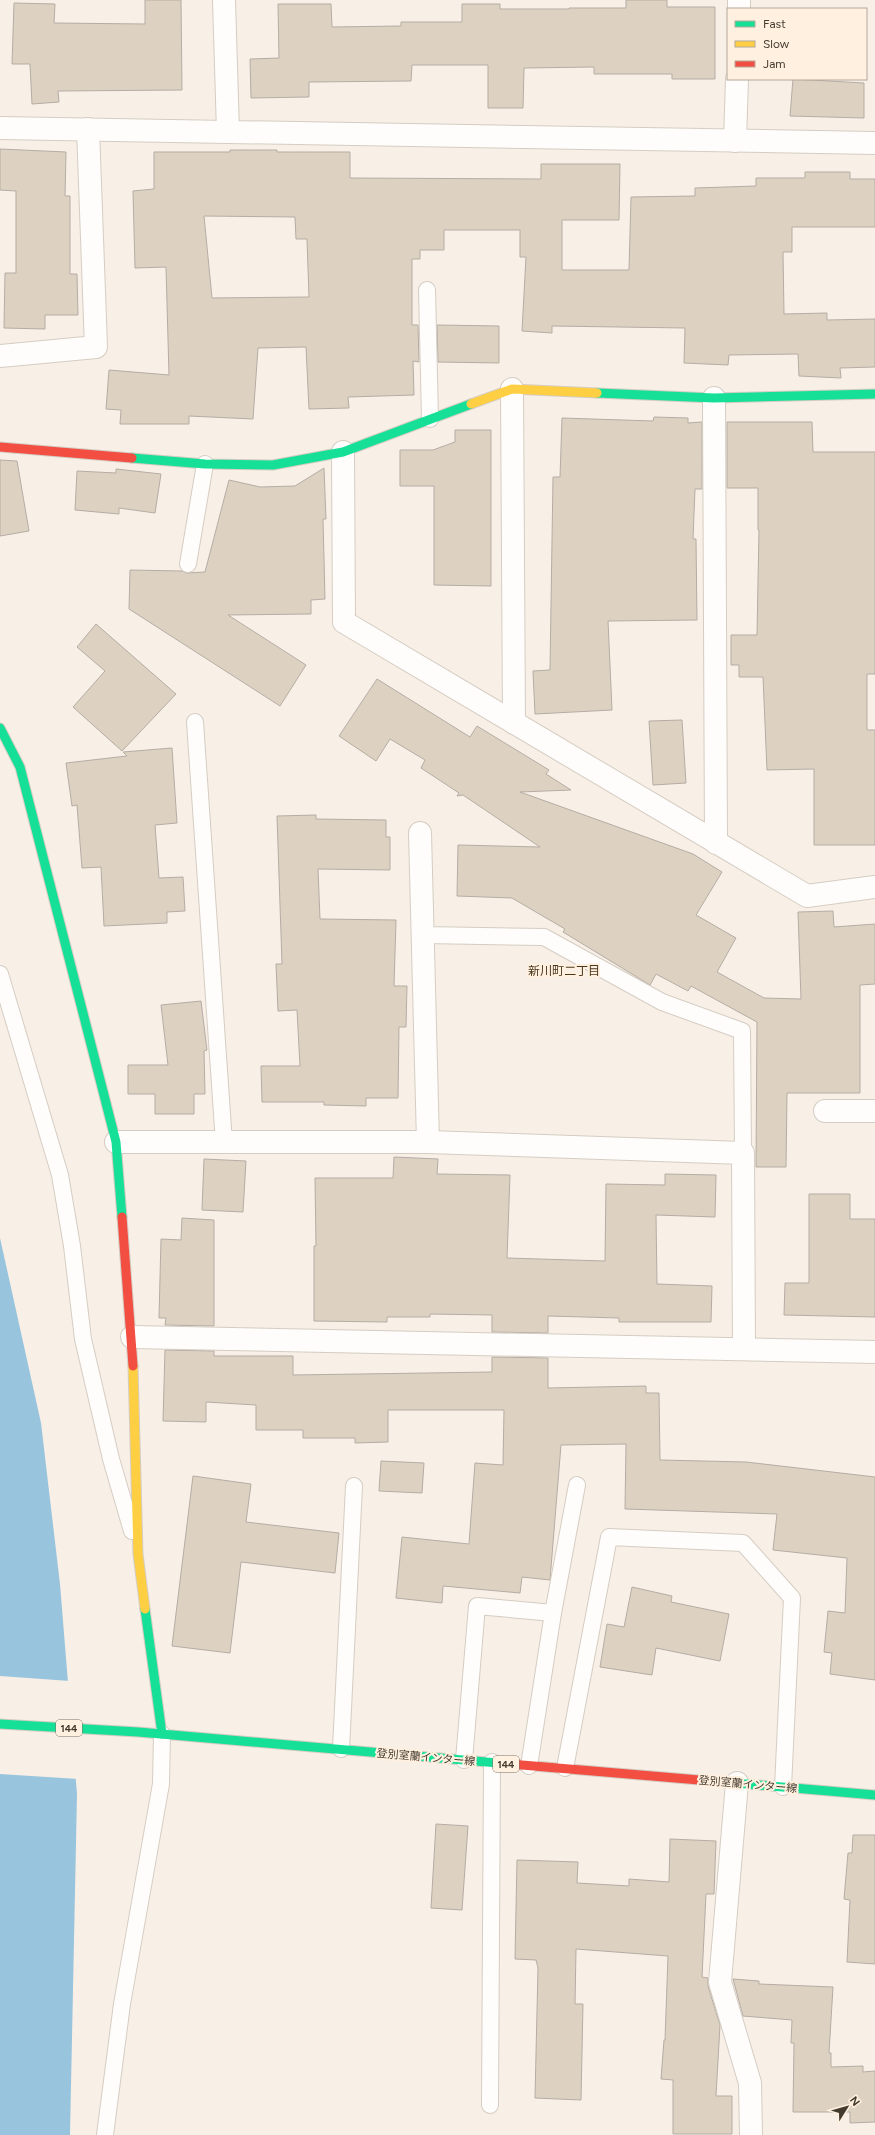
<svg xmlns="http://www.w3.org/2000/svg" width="875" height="2135" viewBox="0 0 875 2135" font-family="Figtree,'Noto Sans JP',sans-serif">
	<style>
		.water { fill: #98c4dd }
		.pier { fill: #f8efe6 }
		.building { fill: #ddd1c2; stroke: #b5ada4; fill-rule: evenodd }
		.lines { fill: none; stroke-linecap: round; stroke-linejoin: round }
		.lane-casing { stroke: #d5cdc3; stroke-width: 18 }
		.street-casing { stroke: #d5cdc3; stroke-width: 24 }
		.fast-casing { stroke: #d5cdc3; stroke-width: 11 }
		.slow-casing { stroke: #d5cdc3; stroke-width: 11 }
		.jam-casing { stroke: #d5cdc3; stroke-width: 11 }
		.lane { stroke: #fefdfb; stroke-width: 16 }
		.street { stroke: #fefdfb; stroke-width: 22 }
		.fast { stroke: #16e098; stroke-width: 9 }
		.slow { stroke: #ffcf43; stroke-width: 9 }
		.jam { stroke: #f24e42; stroke-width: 9 }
		.labels { text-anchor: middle; stroke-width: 4; stroke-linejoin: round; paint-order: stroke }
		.shield { fill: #fff0df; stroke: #7c7164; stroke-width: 1 }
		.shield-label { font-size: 10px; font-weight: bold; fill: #443b2f }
		.street-label { font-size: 11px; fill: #443b2f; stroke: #fff0df }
		.neighbourhood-label { font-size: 12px; fill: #4a381e; stroke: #fff0df }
	</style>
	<rect width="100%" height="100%" fill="#f8efe6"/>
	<path class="water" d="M 0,1238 L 41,1423 L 60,1584 L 77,1794 L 70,2135 L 0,2135 Z"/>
	<path class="pier" d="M 0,1676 L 70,1681 L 78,1779 L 0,1774 Z"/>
	<g class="building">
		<path d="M 145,0 L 181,0 L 182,90 L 58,91 L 59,102 L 32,104 L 30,64 L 12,64 L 14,3 L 55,4 L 54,23 L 145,24 Z"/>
		<path d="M 626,0 L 667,0 L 667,7 L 715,7 L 715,79 L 672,79 L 672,74 L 594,74 L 594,67 L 524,68 L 523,108 L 488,108 L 488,65 L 412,65 L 411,81 L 309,82 L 309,97 L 251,98 L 250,59 L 279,58 L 278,4 L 331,4 L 332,27 L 401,26 L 401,22 L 462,22 L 462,4 L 500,4 L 500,9 L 569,9 L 569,8 L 626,8 Z"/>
		<path d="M 793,79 L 864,83 L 864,118 L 790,116 Z"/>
		<path d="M 0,149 L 66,152 L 65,196 L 70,196 L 70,274 L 77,274 L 78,315 L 45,315 L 45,329 L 4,328 L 5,273 L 16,273 L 16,191 L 0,190 Z"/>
		<path d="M 230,150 L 277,150 L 277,152 L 350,152 L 350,178 L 541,179 L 541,164 L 620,164 L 619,220 L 562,220 L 562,270 L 629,270 L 631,197 L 695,196 L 695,188 L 756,186 L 756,178 L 805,178 L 805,172 L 850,172 L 850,179 L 875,179 L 875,227 L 792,227 L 792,252 L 783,252 L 784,314 L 827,313 L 827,320 L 875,319 L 875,367 L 840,368 L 841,378 L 799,376 L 798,354 L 729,355 L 728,365 L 684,363 L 685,328 L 552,326 L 552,333 L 522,331 L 526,257 L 520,257 L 520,230 L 444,230 L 444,250 L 420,250 L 420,259 L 412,259 L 412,325 L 418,325 L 419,362 L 413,361 L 414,395 L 348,397 L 349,408 L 309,409 L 306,347 L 258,348 L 253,419 L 189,416 L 189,424 L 120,424 L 121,410 L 106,409 L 109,370 L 169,375 L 166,267 L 135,268 L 133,191 L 154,189 L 154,152 L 230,152 ZM 204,216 L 295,217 L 296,239 L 307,239 L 309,297 L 212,298 Z"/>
		<path d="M 437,325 L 499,326 L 499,363 L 438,362 Z"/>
		<path d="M 654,417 L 688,418 L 688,423 L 702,422 L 702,489 L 695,489 L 693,539 L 696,539 L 697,620 L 608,621 L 612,710 L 535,714 L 533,671 L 550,670 L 553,477 L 560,477 L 562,418 L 653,421 Z"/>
		<path d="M 727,422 L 812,422 L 813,452 L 875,452 L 875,674 L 867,674 L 867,730 L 875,730 L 875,845 L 814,845 L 814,769 L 767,770 L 763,677 L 739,677 L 739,665 L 731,665 L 731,635 L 757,635 L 759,530 L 758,530 L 758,488 L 727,488 Z"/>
		<path d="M 455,430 L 491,430 L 491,586 L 434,585 L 434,486 L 400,486 L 400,450 L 433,450 L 455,442 Z"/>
		<path d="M 0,460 L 17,461 L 29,531 L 0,536 Z"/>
		<path d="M 324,468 L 326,519 L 323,519 L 325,599 L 311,600 L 311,614 L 228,615 L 306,665 L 280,706 L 129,609 L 130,570 L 182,571 L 187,573 L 205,572 L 229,480 L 260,487 L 295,486 Z"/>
		<path d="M 116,469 L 161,474 L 155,513 L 119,508 L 119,514 L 75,510 L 77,471 L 116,473 Z"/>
		<path d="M 96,624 L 176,694 L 122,751 L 73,707 L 105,671 L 77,647 Z"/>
		<path d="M 377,679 L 470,737 L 477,726 L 549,770 L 546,774 L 571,790 L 520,792 L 693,854 L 722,872 L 696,915 L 736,938 L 717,972 L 764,998 L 801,999 L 798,912 L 833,911 L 834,927 L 875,924 L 875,984 L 860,985 L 860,1093 L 787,1093 L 786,1167 L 756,1167 L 757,1022 L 691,986 L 688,991 L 656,974 L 650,985 L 563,932 L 565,929 L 512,898 L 457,896 L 458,845 L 540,847 L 463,795 L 457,796 L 459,793 L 421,768 L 425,760 L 390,739 L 376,761 L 339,736 Z"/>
		<path d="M 682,720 L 686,783 L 653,785 L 649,721 Z"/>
		<path d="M 172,748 L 177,823 L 155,825 L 159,878 L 183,877 L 185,911 L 167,912 L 167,923 L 104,926 L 101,867 L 82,868 L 77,805 L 72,806 L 66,763 L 127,756 L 123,752 Z"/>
		<path d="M 316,815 L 316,819 L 386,820 L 386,837 L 390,837 L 390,870 L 318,869 L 320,919 L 396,920 L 394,986 L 407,986 L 406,1027 L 399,1027 L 398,1098 L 366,1098 L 366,1106 L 324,1105 L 324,1102 L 262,1102 L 261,1066 L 300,1066 L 297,1010 L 278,1011 L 276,964 L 282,964 L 277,816 Z"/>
		<path d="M 201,1001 L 207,1050 L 204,1051 L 205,1094 L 194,1094 L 194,1114 L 155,1114 L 155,1094 L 128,1094 L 128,1065 L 168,1065 L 161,1005 Z"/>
		<path d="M 394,1157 L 438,1159 L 437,1174 L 510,1175 L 507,1258 L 605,1261 L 606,1184 L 665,1185 L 665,1174 L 716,1175 L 715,1217 L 656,1215 L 657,1284 L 712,1286 L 711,1322 L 619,1322 L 619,1318 L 548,1316 L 548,1333 L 492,1332 L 492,1315 L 430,1314 L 430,1317 L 387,1317 L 387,1322 L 314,1321 L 314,1246 L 316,1246 L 315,1178 L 393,1178 Z"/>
		<path d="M 204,1159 L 246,1161 L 243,1212 L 202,1210 Z"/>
		<path d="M 809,1194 L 850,1194 L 850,1219 L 875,1219 L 875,1317 L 784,1315 L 785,1283 L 809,1283 Z"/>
		<path d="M 182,1218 L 214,1220 L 214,1326 L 165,1325 L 166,1318 L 159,1318 L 161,1239 L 181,1240 Z"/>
		<path d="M 165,1350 L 214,1351 L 214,1356 L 293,1356 L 293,1375 L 492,1372 L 492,1357 L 548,1358 L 548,1388 L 646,1386 L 646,1393 L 659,1393 L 660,1460 L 746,1462 L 875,1477 L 875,1680 L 830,1674 L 832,1653 L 824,1652 L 828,1611 L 845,1613 L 847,1558 L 773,1550 L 777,1514 L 625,1509 L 626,1444 L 561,1445 L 550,1580 L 522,1577 L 520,1593 L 443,1586 L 442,1603 L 396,1598 L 402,1537 L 469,1544 L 475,1463 L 503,1465 L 504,1410 L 388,1410 L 388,1442 L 355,1443 L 355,1438 L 303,1438 L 303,1430 L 256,1430 L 256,1405 L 206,1402 L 206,1422 L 163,1421 Z"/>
		<path d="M 381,1461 L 424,1463 L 422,1493 L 379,1491 Z"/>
		<path d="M 193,1476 L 251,1484 L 246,1522 L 339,1533 L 335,1573 L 241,1562 L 230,1653 L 172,1646 Z"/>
		<path d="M 632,1587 L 672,1596 L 671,1602 L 729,1614 L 720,1661 L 656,1648 L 652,1675 L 600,1667 L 607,1624 L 624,1627 Z"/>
		<path d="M 436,1824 L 468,1826 L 462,1910 L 431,1908 Z"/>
		<path d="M 853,1835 L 875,1835 L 875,1964 L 847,1962 L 850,1900 L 844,1899 L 848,1853 L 852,1853 Z"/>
		<path d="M 670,1839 L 716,1841 L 714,1894 L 706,1894 L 702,1977 L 708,1978 L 708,1986 L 720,2025 L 716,2096 L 732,2096 L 732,2134 L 673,2134 L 673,2080 L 661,2079 L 664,2040 L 665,2040 L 668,1956 L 576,1949 L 575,2004 L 583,2004 L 581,2100 L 535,2098 L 538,1968 L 536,1960 L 515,1959 L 517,1860 L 578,1862 L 577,1883 L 629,1886 L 629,1879 L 669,1882 Z"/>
		<path d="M 733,1979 L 759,1981 L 759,1984 L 833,1987 L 829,2053 L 831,2053 L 831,2067 L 863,2066 L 863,2072 L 875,2071 L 875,2122 L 850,2123 L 850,2112 L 793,2112 L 794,2043 L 791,2043 L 792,2020 L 743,2016 Z"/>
	</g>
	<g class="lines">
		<defs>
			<g id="lane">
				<path d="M 427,290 L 430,419"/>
				<path d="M 188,564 L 205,464"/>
				<path d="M 195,722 L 224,1143"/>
				<path d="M 424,935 L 544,937 L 662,1002 L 742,1031 L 743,1153"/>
				<path d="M 0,974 L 60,1175 L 72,1246 L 83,1339 L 111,1459 L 132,1531"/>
				<path d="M 341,1749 L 354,1486"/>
				<path d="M 464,1760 L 477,1606 L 553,1613"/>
				<path d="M 529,1766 L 553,1613 L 577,1485"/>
				<path d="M 565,1768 L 609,1537 L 743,1543 L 792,1598 L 783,1787"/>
				<path d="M 490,2105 L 492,1762"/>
				<path d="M 105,2135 L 122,2004 L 161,1784 L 162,1734"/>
			</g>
			<g id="street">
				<path d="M 224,0 L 228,132"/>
				<path d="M 739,9 L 739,0"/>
				<path d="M 0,128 L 875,143"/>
				<path d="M 735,141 L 737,79"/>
				<path d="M 0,356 L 96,347 L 88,129"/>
				<path d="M 512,389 L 514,723"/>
				<path d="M 714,398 L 716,843"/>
				<path d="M 343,452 L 344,622 L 807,896 L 875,887"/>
				<path d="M 420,833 L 428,1142"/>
				<path d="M 825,1111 L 875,1111"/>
				<path d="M 116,1142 L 428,1142 L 743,1153 L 744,1349"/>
				<path d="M 132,1337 L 875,1352"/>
				<path d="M 737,1783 L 720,1982 L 750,2083 L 751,2135"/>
			</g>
			<g id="fast">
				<path d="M 597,393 L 714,398 L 875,394"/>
				<path d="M 132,458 L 205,464 L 273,465 L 343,452 L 471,404"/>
				<path d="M 0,728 L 20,767 L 116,1142 L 122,1217"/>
				<path d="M 145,1609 L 162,1734"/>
				<path d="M 0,1724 L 138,1732 L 510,1764"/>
				<path d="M 711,1781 L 875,1795"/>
			</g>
			<g id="slow">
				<path d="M 471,404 L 512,389 L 597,393"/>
				<path d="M 133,1366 L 138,1554 L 145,1609"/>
			</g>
			<g id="jam">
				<path d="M 0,447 L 132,458"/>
				<path d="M 122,1217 L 133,1366"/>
				<path d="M 510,1764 L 711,1781"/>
			</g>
		</defs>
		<use href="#lane" class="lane-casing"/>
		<use href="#street" class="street-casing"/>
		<use href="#fast" class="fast-casing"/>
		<use href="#slow" class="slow-casing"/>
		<use href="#jam" class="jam-casing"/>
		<use href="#lane" class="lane"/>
		<use href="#street" class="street"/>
		<use href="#fast" class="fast"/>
		<use href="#slow" class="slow"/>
		<use href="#jam" class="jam"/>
	</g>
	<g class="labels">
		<g class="shield">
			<rect x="56" y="1720" width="26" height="16" rx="3"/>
			<rect x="493" y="1756" width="26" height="16" rx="3"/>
		</g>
		<g class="shield-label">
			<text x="69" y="1732">144</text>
			<text x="506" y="1768">144</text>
		</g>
		<g class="street-label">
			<text transform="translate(426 1757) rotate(5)" y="4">登別室蘭インター線</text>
			<text transform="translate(748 1784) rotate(5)" y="4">登別室蘭インター線</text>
		</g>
		<g class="neighbourhood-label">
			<text x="564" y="975">新川町二丁目</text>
		</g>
	</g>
	<rect x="727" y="8" width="140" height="72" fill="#fff0df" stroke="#b4a899"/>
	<rect x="735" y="21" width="20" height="6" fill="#16e098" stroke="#b4a899"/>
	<text x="763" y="28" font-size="12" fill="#443b2f">Fast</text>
	<rect x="735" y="41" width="20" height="6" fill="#ffcf43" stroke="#b4a899"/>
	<text x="763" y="48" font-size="12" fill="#443b2f">Slow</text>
	<rect x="735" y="61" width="20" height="6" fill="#f24e42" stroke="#b4a899"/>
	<text x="763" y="68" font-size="12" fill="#443b2f">Jam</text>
	<g transform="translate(847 2107) rotate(53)" stroke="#fff0df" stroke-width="3" paint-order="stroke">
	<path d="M0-3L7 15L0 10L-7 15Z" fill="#443b2f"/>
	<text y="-6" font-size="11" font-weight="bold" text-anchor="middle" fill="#443b2f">N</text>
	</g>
</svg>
